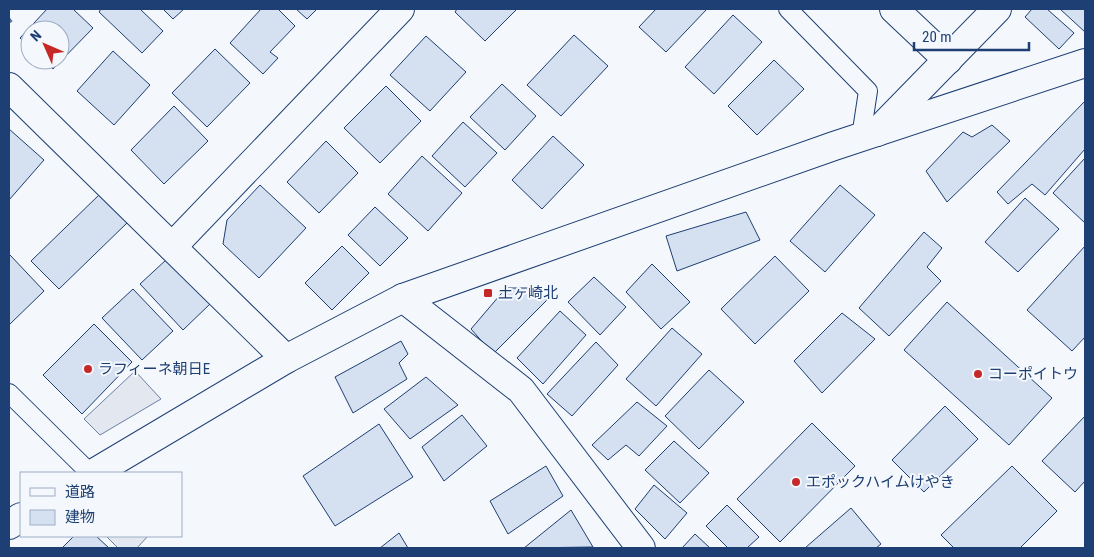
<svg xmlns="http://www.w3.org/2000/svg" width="1094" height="557" viewBox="0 0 1094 557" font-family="'Roboto Condensed','Noto Sans JP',sans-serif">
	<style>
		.parking { fill: #e3e8f0; stroke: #687fa3 }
		.building { fill: #d5e0f0; stroke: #1d3f73 }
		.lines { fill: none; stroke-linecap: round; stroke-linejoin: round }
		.lane-casing { stroke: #1d3f73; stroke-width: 20 }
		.street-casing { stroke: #1d3f73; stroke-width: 30 }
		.secondary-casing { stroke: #1d3f73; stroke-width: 30 }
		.path { stroke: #5e769c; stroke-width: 3; stroke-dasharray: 4 2.5; stroke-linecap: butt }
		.lane { stroke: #f4f7fb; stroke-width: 18 }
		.street { stroke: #f4f7fb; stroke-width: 28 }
		.secondary { stroke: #f4f7fb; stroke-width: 28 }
		.poi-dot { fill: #c62828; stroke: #f4f7fb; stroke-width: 2 }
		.labels { text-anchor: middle; stroke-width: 4; stroke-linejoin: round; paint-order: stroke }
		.poi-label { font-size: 15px; fill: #1d3f73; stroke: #f4f7fb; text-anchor: start }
	</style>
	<rect width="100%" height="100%" fill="#f4f7fb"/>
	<g class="parking">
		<path d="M 135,371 L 161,399 L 100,435 L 84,419 Z"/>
		<path d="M 106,536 L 148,536 L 137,548 L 118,548 Z"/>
	</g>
	<g class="building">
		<path d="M 47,9 L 73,9 L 93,28 L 53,69 L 43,60 L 60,60 L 60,30 L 30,30 L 30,48 L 20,38 Z"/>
		<path d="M 101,9 L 140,9 L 163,31 L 142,53 L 99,12 Z"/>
		<path d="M 163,9 L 184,9 L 173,19 Z"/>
		<path d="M 261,9 L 278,9 L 295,26 L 270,52 L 278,58 L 263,74 L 230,43 Z"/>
		<path d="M 296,9 L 317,9 L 307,19 Z"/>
		<path d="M 457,9 L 517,9 L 485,41 L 455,12 Z"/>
		<path d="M 656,9 L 707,9 L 666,52 L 639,27 Z"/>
		<path d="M 1032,9 L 1047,9 L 1074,33 L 1059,49 L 1025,17 Z"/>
		<path d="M 1060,9 L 1085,9 L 1085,32 Z"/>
		<path d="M 733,15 L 762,42 L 714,94 L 685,67 Z"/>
		<path d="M 574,35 L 608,66 L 561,116 L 527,85 Z"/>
		<path d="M 426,36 L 466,72 L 430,111 L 390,75 Z"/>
		<path d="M 215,49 L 250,83 L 207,127 L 172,93 Z"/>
		<path d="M 113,51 L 150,85 L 114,125 L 77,91 Z"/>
		<path d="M 774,60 L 804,89 L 757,135 L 728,106 Z"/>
		<path d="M 502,84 L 536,116 L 505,150 L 470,117 Z"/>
		<path d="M 386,86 L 421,121 L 380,163 L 344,128 Z"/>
		<path d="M 1085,101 L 1085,149 L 1045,195 L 1032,184 L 1008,204 L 997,192 Z"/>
		<path d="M 174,106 L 208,141 L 164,184 L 131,150 Z"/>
		<path d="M 463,122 L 497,153 L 465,187 L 432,156 Z"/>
		<path d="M 992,125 L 1010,141 L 947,202 L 926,171 L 963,132 L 972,137 Z"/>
		<path d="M 9,129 L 44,160 L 9,200 Z"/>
		<path d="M 553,136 L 584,165 L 542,209 L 512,180 Z"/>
		<path d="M 326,141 L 358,173 L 319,213 L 287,182 Z"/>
		<path d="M 422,156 L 462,193 L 428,231 L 388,194 Z"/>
		<path d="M 1085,158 L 1085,223 L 1053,193 Z"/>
		<path d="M 260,185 L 306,228 L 259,278 L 223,244 L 227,220 Z"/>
		<path d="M 840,185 L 875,215 L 825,272 L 790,241 Z"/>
		<path d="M 100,194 L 128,222 L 59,289 L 31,261 Z"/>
		<path d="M 1025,198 L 1059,229 L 1018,272 L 985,242 Z"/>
		<path d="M 375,207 L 408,238 L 380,266 L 348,235 Z"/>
		<path d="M 746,212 L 760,240 L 677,271 L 666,236 Z"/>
		<path d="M 924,232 L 942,248 L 927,267 L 941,281 L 889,336 L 859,308 Z"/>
		<path d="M 342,246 L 369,273 L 332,310 L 305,283 Z"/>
		<path d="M 1085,246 L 1085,337 L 1072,351 L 1027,310 Z"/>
		<path d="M 10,255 L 44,291 L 9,325 L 9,256 Z"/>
		<path d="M 775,256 L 809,291 L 755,344 L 721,309 Z"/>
		<path d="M 167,259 L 210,304 L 183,330 L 140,284 Z"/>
		<path d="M 652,264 L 690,302 L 661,329 L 626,292 Z"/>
		<path d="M 594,277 L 626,307 L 600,335 L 568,302 Z"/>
		<path d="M 506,288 L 534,288 L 547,300 L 493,354 L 471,329 Z"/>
		<path d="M 133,289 L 173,331 L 142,360 L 102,318 Z"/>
		<path d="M 947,302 L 1052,398 L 1009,445 L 904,350 Z"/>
		<path d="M 560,311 L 586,335 L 543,384 L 517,358 Z"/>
		<path d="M 842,313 L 875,339 L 822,393 L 794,361 Z"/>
		<path d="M 94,324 L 132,362 L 82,414 L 43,375 Z"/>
		<path d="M 672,328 L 702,354 L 656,406 L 626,379 Z"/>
		<path d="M 401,341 L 408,354 L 399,363 L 407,379 L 353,413 L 335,377 Z"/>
		<path d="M 596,342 L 618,365 L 572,416 L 547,394 Z"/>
		<path d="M 709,370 L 744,402 L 699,449 L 665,416 Z"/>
		<path d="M 426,377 L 458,405 L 410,439 L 384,409 Z"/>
		<path d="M 637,402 L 667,426 L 639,456 L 626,445 L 608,460 L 592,445 Z"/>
		<path d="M 945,406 L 978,439 L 924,492 L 892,460 Z"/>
		<path d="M 462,415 L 487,446 L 444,481 L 422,447 Z"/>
		<path d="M 1085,416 L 1085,481 L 1075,492 L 1042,461 Z"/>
		<path d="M 812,423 L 855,466 L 780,542 L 737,499 Z"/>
		<path d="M 379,424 L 413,477 L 335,526 L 303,476 Z"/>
		<path d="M 674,441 L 709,473 L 680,503 L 645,470 Z"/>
		<path d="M 546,466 L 563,496 L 508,534 L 490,501 Z"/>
		<path d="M 1012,466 L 1057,511 L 1020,548 L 954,548 L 941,535 Z"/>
		<path d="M 654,485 L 687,513 L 665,539 L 635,509 Z"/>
		<path d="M 727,505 L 759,537 L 747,548 L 728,548 L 706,526 Z"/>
		<path d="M 851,508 L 881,544 L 876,548 L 805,548 Z"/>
		<path d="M 571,510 L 593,547 L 524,548 Z"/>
		<path d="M 399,533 L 408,548 L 380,548 Z"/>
		<path d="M 695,534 L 710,548 L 682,548 Z"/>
		<path d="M 74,536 L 96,536 L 109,548 L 62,548 Z"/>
	</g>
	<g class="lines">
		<defs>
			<g id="lane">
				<path d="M 788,9 L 868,91 L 861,137"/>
				<path d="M 9,393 L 90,473"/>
			</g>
			<g id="street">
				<path d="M 894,9 L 948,60"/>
				<path d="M 9,87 L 286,359"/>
				<path d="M 877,132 L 997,9"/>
				<path d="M 172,247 L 400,9"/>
				<path d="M 403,298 L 521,390 L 641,548"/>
			</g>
			<g id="secondary">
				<path d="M 94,473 L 286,359 L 403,298 L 834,146 L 1085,63"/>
				<path d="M 9,525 L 21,517"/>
			</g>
		</defs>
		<use href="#lane" class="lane-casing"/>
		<use href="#street" class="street-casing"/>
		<use href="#secondary" class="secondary-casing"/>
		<path class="path" d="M 9,19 L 13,24"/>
		<use href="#lane" class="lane"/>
		<use href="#street" class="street"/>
		<use href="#secondary" class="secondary"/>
	</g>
	<g class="poi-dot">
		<rect x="483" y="288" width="10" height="10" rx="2.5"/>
		<circle cx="88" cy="369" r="5"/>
		<circle cx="978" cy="374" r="5"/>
		<circle cx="796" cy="482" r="5"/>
	</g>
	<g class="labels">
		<g class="poi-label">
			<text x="498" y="298">土ヶ崎北</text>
			<text x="98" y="374">ラフィーネ朝日E</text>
			<text x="988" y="379">コーポイトウ</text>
			<text x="806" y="487">エポックハイムけやき</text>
		</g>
	</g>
	<rect width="1094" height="557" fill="none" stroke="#1d3f73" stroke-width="20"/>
	<rect x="20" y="472" width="162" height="65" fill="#f4f7fb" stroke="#9eadc5"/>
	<rect x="30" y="488" width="25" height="8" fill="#f4f7fb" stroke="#9eadc5"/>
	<text x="65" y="497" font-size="15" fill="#1d3f73">道路</text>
	<rect x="30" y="510" width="25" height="15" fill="#d5e0f0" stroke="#9eadc5"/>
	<text x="65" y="522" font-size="15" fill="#1d3f73">建物</text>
	<g transform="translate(45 45) rotate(315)"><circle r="24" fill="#f4f7fb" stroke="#9eadc5"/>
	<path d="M0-4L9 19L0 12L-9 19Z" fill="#c62828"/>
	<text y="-8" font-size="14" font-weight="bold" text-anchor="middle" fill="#1d3f73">N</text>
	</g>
	<path d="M914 42v8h115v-8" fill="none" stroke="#1d3f73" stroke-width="2.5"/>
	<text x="922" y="42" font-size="15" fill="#1d3f73" stroke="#f4f7fb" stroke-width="4" paint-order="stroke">20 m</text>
</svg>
